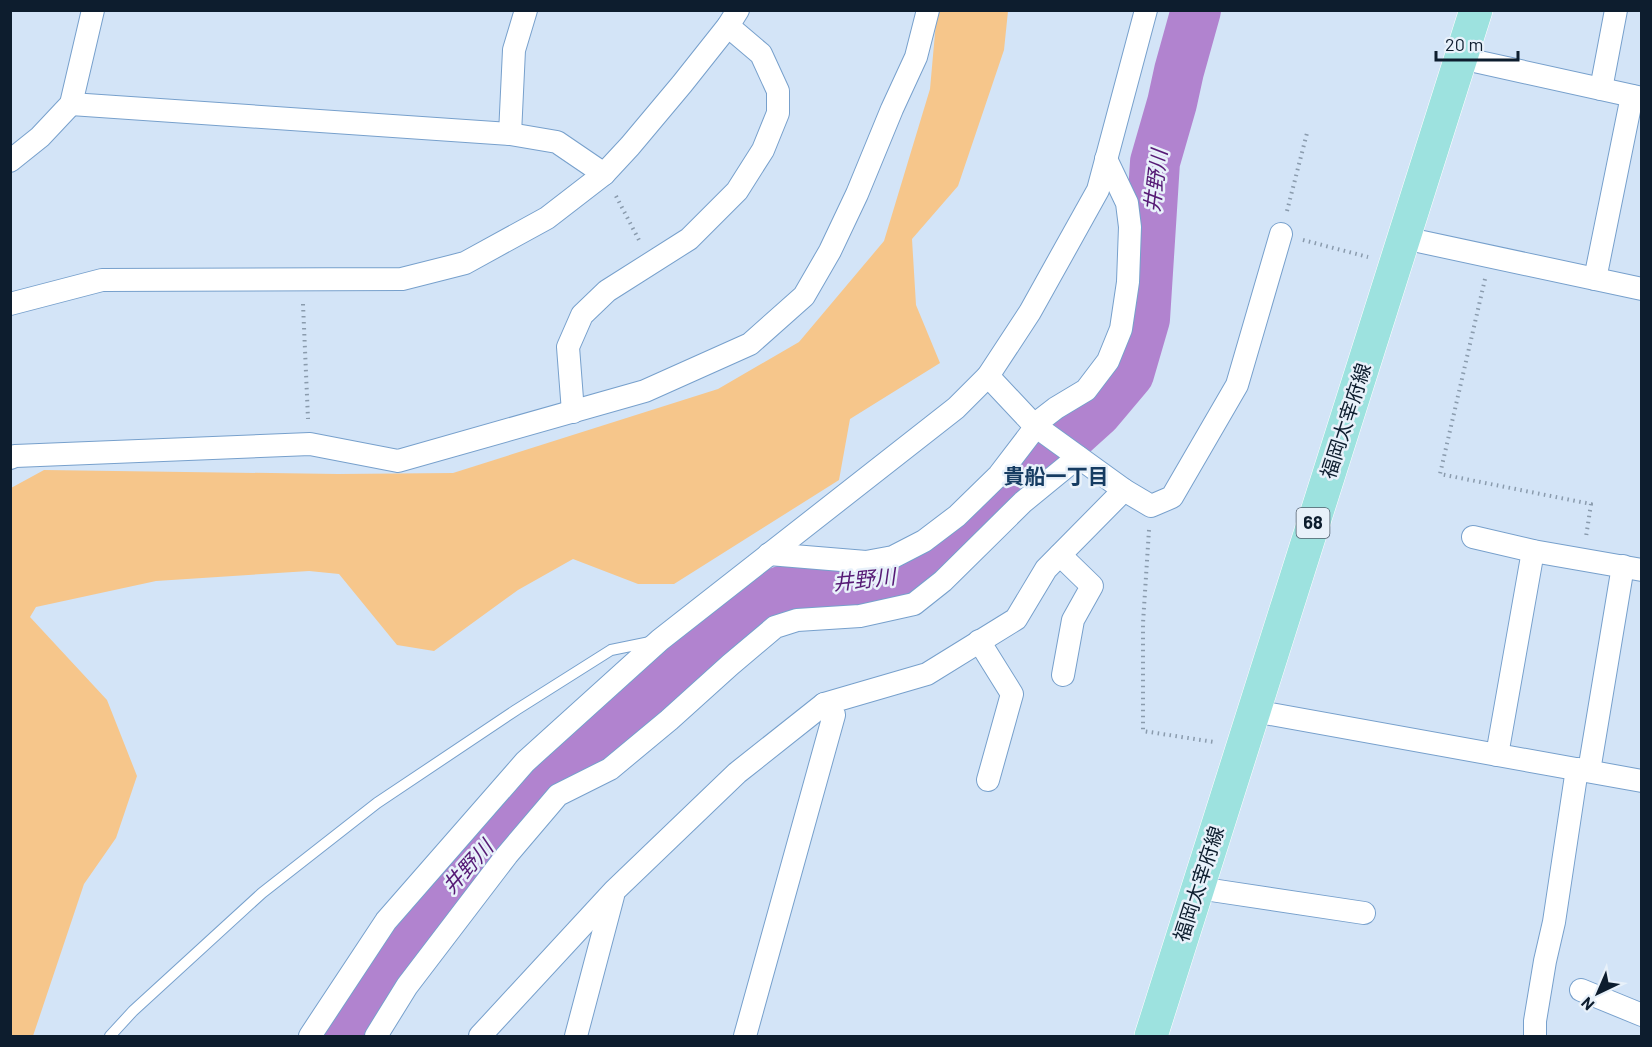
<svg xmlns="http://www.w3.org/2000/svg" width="1652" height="1047" viewBox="0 0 1652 1047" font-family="Barlow,'Noto Sans JP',sans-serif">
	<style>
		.green { fill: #f6c68b }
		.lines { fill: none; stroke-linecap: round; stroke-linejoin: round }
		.river { stroke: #b183cf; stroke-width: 50 }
		.lane-casing { stroke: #77a0cc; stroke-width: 12 }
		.street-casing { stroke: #77a0cc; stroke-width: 24 }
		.primary-casing { stroke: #fff; stroke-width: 34 }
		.path { stroke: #8a9bad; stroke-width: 4; stroke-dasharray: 1.5 4.5; stroke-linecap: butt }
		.lane { stroke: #fff; stroke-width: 10 }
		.street { stroke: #fff; stroke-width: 22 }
		.primary { stroke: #9de2df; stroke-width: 33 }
		.labels { text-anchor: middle; stroke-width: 5; stroke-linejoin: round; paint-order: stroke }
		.shield { fill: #e8f1fa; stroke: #4f5d6b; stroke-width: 1.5 }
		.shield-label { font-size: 18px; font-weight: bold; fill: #0d1d2e }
		.street-label { font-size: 20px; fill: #0d1d2e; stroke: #e8f1fa }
		.water-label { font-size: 21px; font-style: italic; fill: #561a75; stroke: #e8f1fa }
		.neighbourhood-label { font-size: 21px; font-weight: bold; fill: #163c62; stroke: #e8f1fa }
	</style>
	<rect width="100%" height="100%" fill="#d3e4f7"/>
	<path class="green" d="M 937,11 L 1008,11 L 1004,50 L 958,186 L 912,239 L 916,305 L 940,363 L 850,419 L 839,480 L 674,584 L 638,584 L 573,559 L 518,590 L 434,651 L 397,645 L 339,574 L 309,571 L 156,581 L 36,607 L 30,617 L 107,700 L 137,776 L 116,838 L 84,884 L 33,1036 L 11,1036 L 11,488 L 44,470 L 338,474 L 453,473 L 718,389 L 799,342 L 884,241 L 930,89 Z"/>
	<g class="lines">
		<path class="river" d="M 343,1036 L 397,946 L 542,784 L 757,600 L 798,585 L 885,582 L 914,573 L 965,531 L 1097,412 L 1129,374 L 1145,319 L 1155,162 L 1172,103 L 1179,71 L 1196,10"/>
		<defs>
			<path id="lane" d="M 110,1036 L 133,1011 L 262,893 L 377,803 L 516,710 L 611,650 L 650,642"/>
			<g id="street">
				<path d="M 1461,58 L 1642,98"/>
				<path d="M 1601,89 L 1616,10"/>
				<path d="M 71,104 L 510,134 L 557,142 L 604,174"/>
				<path d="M 510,134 L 514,50 L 526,10"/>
				<path d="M 10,161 L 40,137 L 71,104 L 93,10"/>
				<path d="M 1404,238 L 1642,289"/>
				<path d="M 1595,279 L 1632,96"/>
				<path d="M 10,304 L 102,280 L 402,279 L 465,263 L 547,218 L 604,174 L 630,146 L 682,84 L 728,26 L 738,10"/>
				<path d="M 988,376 L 1034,425 L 1124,490 L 1151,506 L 1172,497 L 1237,385 L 1281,234"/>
				<path d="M 573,412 L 568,347 L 582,315 L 607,291 L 689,239 L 737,191 L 763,150 L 778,113 L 778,91 L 761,54 L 728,26"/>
				<path d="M 10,458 L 15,456 L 310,444 L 398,461 L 645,391 L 750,344 L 804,296 L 830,251 L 857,194 L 892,109 L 916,57 L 928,10"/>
				<path d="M 1473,537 L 1533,551 L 1642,570"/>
				<path d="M 769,554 L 866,562 L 893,557 L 924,541 L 957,516 L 999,475 L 1031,433 L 1034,425 L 1056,408 L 1086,390 L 1108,361 L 1121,329 L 1128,282 L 1130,227 L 1127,203 L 1106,159"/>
				<path d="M 1060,555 L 1092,586 L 1073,620 L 1063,675"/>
				<path d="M 979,641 L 1012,694 L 988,780"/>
				<path d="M 824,704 L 927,674 L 1016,619 L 1046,569 L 1124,490"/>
				<path d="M 1254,711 L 1642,781"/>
				<path d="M 1497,755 L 1533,551"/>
				<path d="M 1589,771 L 1623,566"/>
				<path d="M 1198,888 L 1364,913"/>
				<path d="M 1581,990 L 1642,1015"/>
				<path d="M 310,1036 L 386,921 L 525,762 L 660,640 L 956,408 L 988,376 L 1030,312 L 1098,190 L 1146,10"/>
				<path d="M 376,1036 L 407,986 L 507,855 L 558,795 L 610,769 L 669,720 L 730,665 L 775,627 L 797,620 L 860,616 L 914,604 L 943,581 L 1023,502 L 1078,457"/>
				<path d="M 480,1036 L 614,891 L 737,773 L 824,704 L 834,715 L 745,1036"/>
				<path d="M 576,1036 L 613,896"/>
				<path d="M 1535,1036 L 1535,1021 L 1545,961 L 1554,922 L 1577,769"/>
			</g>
			<path id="primary" d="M 1151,1036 L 1476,10"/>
		</defs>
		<use href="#lane" class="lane-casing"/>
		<use href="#street" class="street-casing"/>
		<use href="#primary" class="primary-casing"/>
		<g class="path">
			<path d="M 616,196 L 640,242"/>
			<path d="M 1287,211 L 1307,133"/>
			<path d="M 1303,240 L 1368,257"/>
			<path d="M 1485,279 L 1440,474 L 1591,504 L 1586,537"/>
			<path d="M 303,304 L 308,419"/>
			<path d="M 1149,530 L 1143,623 L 1143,731 L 1214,742"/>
		</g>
		<use href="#lane" class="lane"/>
		<use href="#street" class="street"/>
		<use href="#primary" class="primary"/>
	</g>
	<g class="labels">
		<rect class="shield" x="1296.5" y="508" width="33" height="30" rx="4.5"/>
		<g class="shield-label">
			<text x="1313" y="529">68</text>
		</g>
		<g class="street-label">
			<text transform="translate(1346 421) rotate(-72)" y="7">福岡太宰府線</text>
			<text transform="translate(1199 884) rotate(-72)" y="7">福岡太宰府線</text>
		</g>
		<g class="water-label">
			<text transform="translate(1156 181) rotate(-83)" y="7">井野川</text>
			<text transform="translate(864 580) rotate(-6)" y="7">井野川</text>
			<text transform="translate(468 867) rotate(-48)" y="7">井野川</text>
		</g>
		<g class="neighbourhood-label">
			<text x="1056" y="484">貴船一丁目</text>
		</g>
	</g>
	<rect width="1652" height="1047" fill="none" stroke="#0d1d2e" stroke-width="24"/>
	<g transform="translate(1598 993) rotate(224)" stroke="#e8f1fa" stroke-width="4.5" paint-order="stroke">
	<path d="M0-4.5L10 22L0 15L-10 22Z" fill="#0d1d2e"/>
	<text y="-9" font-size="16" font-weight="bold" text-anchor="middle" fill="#0d1d2e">N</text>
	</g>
	<path d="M1436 51v9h82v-9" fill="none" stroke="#0d1d2e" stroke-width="3"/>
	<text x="1445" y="51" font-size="18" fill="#0d1d2e" stroke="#e8f1fa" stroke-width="4.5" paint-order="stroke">20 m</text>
</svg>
